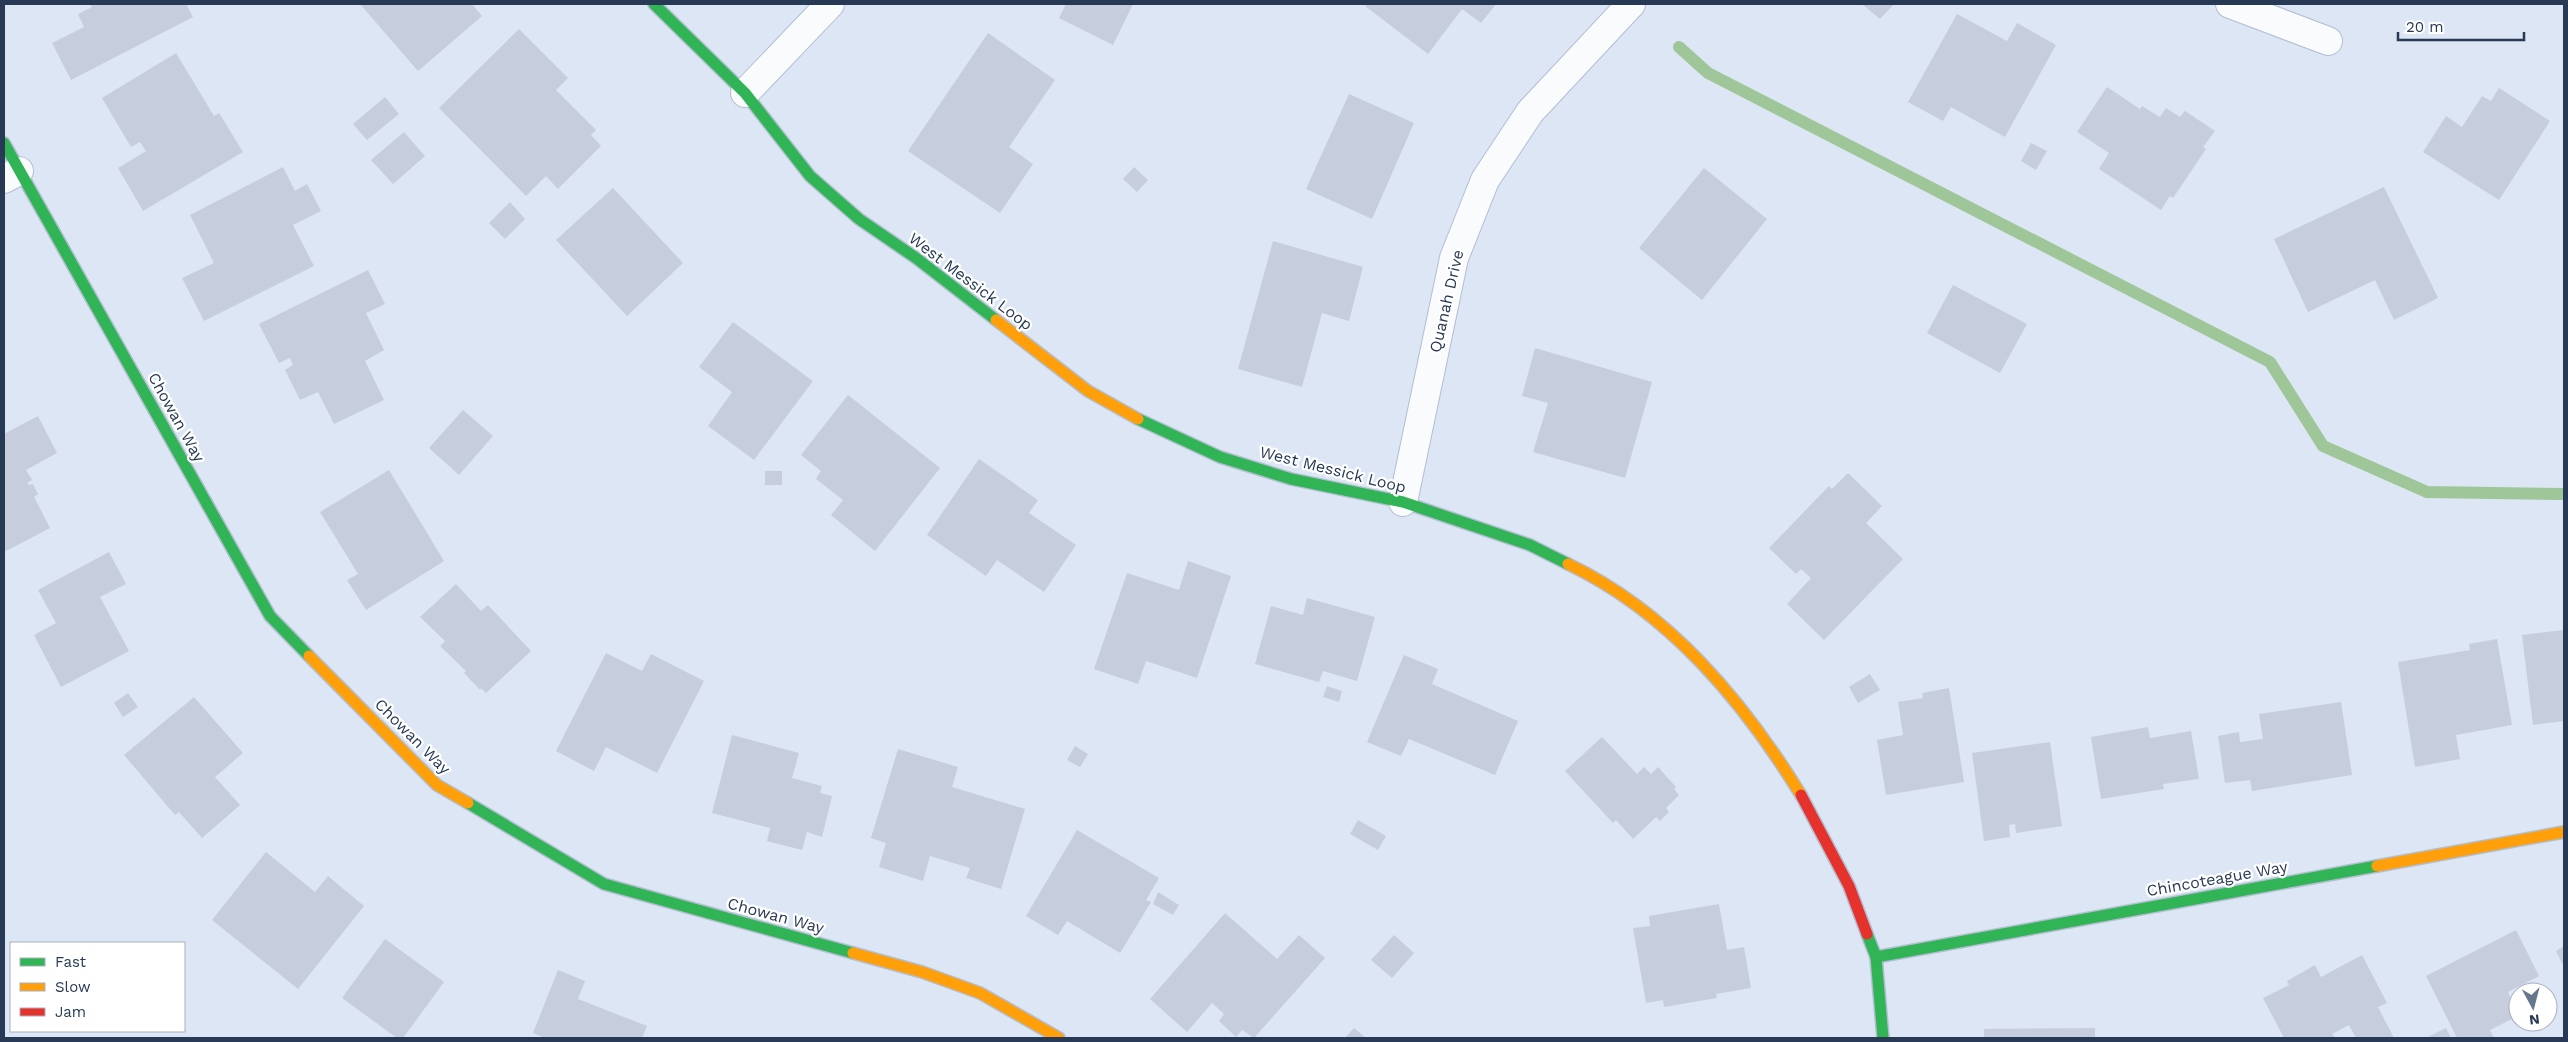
<svg xmlns="http://www.w3.org/2000/svg" width="2568" height="1042" viewBox="0 0 2568 1042" font-family="'Work Sans',sans-serif">
	<style>
		.lines { fill: none; stroke-linecap: round; stroke-linejoin: round }
		.stream { stroke: #9ec698; stroke-width: 12 }
		.building { fill: #c6cede }
		.street-casing { stroke: #b2bed1; stroke-width: 30 }
		.fast-casing { stroke: #b2bed1; stroke-width: 14 }
		.slow-casing { stroke: #b2bed1; stroke-width: 14 }
		.jam-casing { stroke: #b2bed1; stroke-width: 14 }
		.street { stroke: #fafbfd; stroke-width: 28 }
		.fast { stroke: #30b455; stroke-width: 11 }
		.slow { stroke: #ff9f0a; stroke-width: 11 }
		.jam { stroke: #e5322d; stroke-width: 11 }
		.labels { text-anchor: middle; stroke-width: 4.5; stroke-linejoin: round; paint-order: stroke }
		.street-label { font-size: 16px; fill: #273954; stroke: #fff }
	</style>
	<rect width="100%" height="100%" fill="#dce6f4"/>
	<g class="lines">
		<path class="stream" d="M 1679,47 L 1708,73 L 2270,362 L 2323,446 L 2427,492 L 2564,494"/>
	</g>
	<g class="building">
		<path d="M 90,4 L 186,4 L 193,17 L 71,80 L 52,43 L 84,27 L 78,14 L 92,7 Z"/>
		<path d="M 360,4 L 472,4 L 482,16 L 418,71 Z"/>
		<path d="M 1066,4 L 1133,4 L 1113,45 L 1059,18 Z"/>
		<path d="M 1367,4 L 1496,4 L 1481,23 L 1462,9 L 1428,54 L 1365,6 Z"/>
		<path d="M 1862,4 L 1894,4 L 1880,19 Z"/>
		<path d="M 1957,14 L 2007,41 L 2017,23 L 2056,45 L 2005,137 L 1951,107 L 1943,121 L 1908,102 Z"/>
		<path d="M 519,29 L 568,78 L 556,90 L 596,130 L 591,135 L 601,146 L 558,189 L 546,176 L 526,196 L 439,108 Z"/>
		<path d="M 988,33 L 1055,80 L 1009,147 L 1033,164 L 1000,213 L 908,151 Z"/>
		<path d="M 176,53 L 214,116 L 219,113 L 243,152 L 143,211 L 118,168 L 146,151 L 140,142 L 131,147 L 102,98 Z"/>
		<path d="M 2107,87 L 2140,109 L 2142,106 L 2160,117 L 2166,108 L 2180,117 L 2185,111 L 2215,131 L 2203,147 L 2206,149 L 2173,198 L 2170,196 L 2161,210 L 2099,169 L 2109,153 L 2077,132 Z"/>
		<path d="M 2499,88 L 2550,121 L 2499,200 L 2423,152 L 2446,116 L 2462,127 L 2482,96 L 2491,101 Z"/>
		<path d="M 1349,94 L 1414,123 L 1372,219 L 1306,189 Z"/>
		<path d="M 385,97 L 399,114 L 367,140 L 353,124 Z"/>
		<path d="M 404,132 L 425,156 L 393,184 L 371,160 Z"/>
		<path d="M 2031,143 L 2047,151 L 2036,170 L 2021,161 Z"/>
		<path d="M 283,167 L 295,191 L 307,184 L 321,211 L 293,225 L 314,266 L 204,321 L 182,278 L 214,263 L 190,215 Z"/>
		<path d="M 1134,167 L 1148,180 L 1137,192 L 1123,179 Z"/>
		<path d="M 1704,168 L 1767,219 L 1702,300 L 1639,248 Z"/>
		<path d="M 2384,187 L 2438,298 L 2394,320 L 2375,280 L 2308,312 L 2274,239 Z"/>
		<path d="M 613,188 L 683,263 L 627,316 L 556,240 Z"/>
		<path d="M 510,202 L 525,219 L 505,239 L 489,223 Z"/>
		<path d="M 1273,241 L 1363,267 L 1349,321 L 1322,313 L 1302,387 L 1238,369 Z"/>
		<path d="M 368,270 L 385,304 L 366,313 L 384,350 L 365,361 L 384,400 L 334,424 L 318,392 L 300,400 L 285,370 L 293,365 L 290,358 L 279,363 L 259,324 Z"/>
		<path d="M 1953,285 L 2027,324 L 2000,373 L 1927,333 Z"/>
		<path d="M 733,322 L 813,381 L 754,460 L 708,426 L 732,392 L 699,367 Z"/>
		<path d="M 1535,348 L 1652,382 L 1625,478 L 1533,452 L 1548,403 L 1522,396 Z"/>
		<path d="M 848,395 L 940,468 L 875,551 L 831,515 L 843,500 L 816,479 L 821,471 L 801,455 Z"/>
		<path d="M 463,410 L 493,436 L 459,475 L 429,448 Z"/>
		<path d="M 38,416 L 57,453 L 26,470 L 32,480 L 27,483 L 29,485 L 33,484 L 38,494 L 34,497 L 50,528 L 4,552 L 4,434 Z"/>
		<path d="M 979,459 L 1038,500 L 1029,513 L 1076,545 L 1044,592 L 997,560 L 986,576 L 927,535 Z"/>
		<path d="M 389,470 L 444,561 L 366,610 L 347,580 L 358,574 L 320,512 Z"/>
		<rect x="765" y="471" width="17" height="14"/>
		<path d="M 1848,473 L 1882,506 L 1866,523 L 1903,559 L 1824,640 L 1787,604 L 1811,578 L 1801,569 L 1796,574 L 1769,548 L 1829,486 L 1832,489 Z"/>
		<path d="M 109,552 L 126,584 L 100,597 L 129,651 L 61,687 L 34,635 L 56,623 L 38,590 Z"/>
		<path d="M 1188,561 L 1231,576 L 1197,678 L 1146,661 L 1138,684 L 1094,669 L 1127,573 L 1179,590 Z"/>
		<path d="M 456,584 L 481,611 L 488,605 L 531,651 L 486,693 L 481,688 L 480,690 L 464,673 L 466,671 L 440,646 L 445,641 L 420,617 Z"/>
		<path d="M 1307,598 L 1375,617 L 1357,681 L 1323,671 L 1319,682 L 1255,664 L 1271,606 L 1303,615 Z"/>
		<path d="M 2564,630 L 2564,721 L 2533,725 L 2522,635 Z"/>
		<path d="M 2497,639 L 2512,725 L 2456,735 L 2460,759 L 2415,767 L 2398,662 L 2470,650 L 2469,644 Z"/>
		<path d="M 606,653 L 642,671 L 651,654 L 704,681 L 657,773 L 606,747 L 594,771 L 556,751 Z"/>
		<path d="M 1404,655 L 1438,669 L 1432,684 L 1518,721 L 1495,775 L 1409,739 L 1401,756 L 1367,742 Z"/>
		<path d="M 1870,674 L 1880,690 L 1858,703 L 1849,687 Z"/>
		<path d="M 1327,686 L 1342,691 L 1339,702 L 1323,697 Z"/>
		<path d="M 1949,688 L 1964,782 L 1886,795 L 1877,740 L 1903,735 L 1898,702 L 1923,698 L 1922,693 Z"/>
		<path d="M 128,693 L 138,707 L 123,717 L 114,703 Z"/>
		<path d="M 194,697 L 243,753 L 215,777 L 240,805 L 202,838 L 179,812 L 175,815 L 124,755 Z"/>
		<path d="M 2341,702 L 2352,775 L 2252,791 L 2250,780 L 2225,783 L 2218,736 L 2239,732 L 2240,742 L 2263,739 L 2259,714 Z"/>
		<path d="M 2148,727 L 2150,738 L 2191,731 L 2199,779 L 2163,784 L 2164,789 L 2101,799 L 2091,737 Z"/>
		<path d="M 732,735 L 799,753 L 792,778 L 822,786 L 820,793 L 832,796 L 822,837 L 807,832 L 802,850 L 767,841 L 770,828 L 712,813 Z"/>
		<path d="M 1602,737 L 1637,774 L 1644,767 L 1651,774 L 1658,767 L 1676,787 L 1674,789 L 1679,795 L 1666,808 L 1669,812 L 1660,821 L 1656,817 L 1633,839 L 1616,820 L 1613,823 L 1565,771 Z"/>
		<path d="M 2050,742 L 2062,826 L 2016,833 L 2015,824 L 2009,825 L 2010,837 L 1984,841 L 1972,753 Z"/>
		<path d="M 1075,746 L 1088,754 L 1080,767 L 1067,760 Z"/>
		<path d="M 898,749 L 958,767 L 952,787 L 1025,809 L 1001,889 L 966,878 L 970,868 L 930,856 L 923,881 L 879,867 L 886,843 L 871,838 Z"/>
		<path d="M 1358,820 L 1386,836 L 1378,850 L 1350,834 Z"/>
		<path d="M 1077,830 L 1159,878 L 1146,900 L 1151,902 L 1120,953 L 1067,921 L 1058,935 L 1026,916 Z"/>
		<path d="M 266,852 L 315,892 L 328,876 L 364,906 L 298,989 L 212,920 Z"/>
		<path d="M 1158,892 L 1179,905 L 1173,915 L 1153,904 Z"/>
		<path d="M 1719,904 L 1727,950 L 1744,947 L 1751,988 L 1716,994 L 1717,998 L 1664,1007 L 1663,1000 L 1646,1003 L 1633,928 L 1650,926 L 1649,916 Z"/>
		<path d="M 1225,913 L 1277,959 L 1299,935 L 1325,958 L 1254,1038 L 1242,1030 L 1236,1037 L 1219,1021 L 1224,1014 L 1212,1003 L 1187,1032 L 1150,999 Z"/>
		<path d="M 2516,930 L 2539,976 L 2508,992 L 2518,1016 L 2490,1030 L 2494,1038 L 2457,1038 L 2426,976 Z"/>
		<path d="M 1394,935 L 1414,953 L 1392,978 L 1371,960 Z"/>
		<path d="M 385,939 L 444,982 L 403,1038 L 397,1038 L 342,998 Z"/>
		<path d="M 2564,946 L 2564,967 L 2556,951 Z"/>
		<path d="M 2362,955 L 2387,1003 L 2378,1007 L 2394,1038 L 2356,1038 L 2349,1025 L 2332,1034 L 2335,1038 L 2284,1038 L 2263,998 L 2289,985 L 2287,981 L 2315,965 L 2321,977 Z"/>
		<path d="M 558,970 L 585,981 L 578,999 L 647,1026 L 642,1038 L 545,1038 L 533,1033 Z"/>
		<path d="M 1354,1028 L 1366,1038 L 1345,1038 Z"/>
		<path d="M 2095,1028 L 2095,1038 L 1984,1038 L 1984,1029 Z"/>
		<path d="M 2446,1028 L 2451,1038 L 2426,1038 Z"/>
	</g>
	<g class="lines">
		<defs>
			<g id="street">
				<path d="M 2230,4 L 2328,41"/>
				<path d="M 745,93 L 830,4"/>
				<path d="M 4,179 L 19,171"/>
				<path d="M 1403,502 L 1454,258 L 1485,180 L 1530,112 L 1631,4"/>
			</g>
			<g id="fast">
				<path d="M 654,4 L 745,93 L 810,176 L 859,219 L 916,258 L 996,320"/>
				<path d="M 4,143 L 270,616 L 309,656"/>
				<path d="M 1138,419 L 1220,457 L 1291,479 L 1403,502 L 1530,545 L 1568,564"/>
				<path d="M 468,803 L 604,884 L 853,953"/>
				<path d="M 1867,934 L 1876,957 L 1883,1038"/>
				<path d="M 1876,957 L 2377,866"/>
			</g>
			<g id="slow">
				<path d="M 996,320 L 1088,391 L 1138,419"/>
				<path d="M 1568,564 C 1669,612 1743,701 1801,795"/>
				<path d="M 309,656 L 437,785 L 468,803"/>
				<path d="M 2377,866 L 2564,832"/>
				<path d="M 853,953 L 922,972 L 980,993 L 1059,1038"/>
			</g>
			<path id="jam" d="M 1801,795 L 1849,886 L 1867,934"/>
		</defs>
		<use href="#street" class="street-casing"/>
		<use href="#fast" class="fast-casing"/>
		<use href="#slow" class="slow-casing"/>
		<use href="#jam" class="jam-casing"/>
		<use href="#street" class="street"/>
		<use href="#fast" class="fast"/>
		<use href="#slow" class="slow"/>
		<use href="#jam" class="jam"/>
	</g>
	<g class="labels">
		<g class="street-label">
			<text transform="translate(971 281) rotate(37)" y="6">West Messick Loop</text>
			<text transform="translate(1446 301) rotate(-77)" y="6">Quanah Drive</text>
			<text transform="translate(177 417) rotate(61)" y="6">Chowan Way</text>
			<text transform="translate(1333 469) rotate(14)" y="6">West Messick Loop</text>
			<text transform="translate(413 736) rotate(45)" y="6">Chowan Way</text>
			<text transform="translate(2217 878) rotate(-10)" y="6">Chincoteague Way</text>
			<text transform="translate(776 915) rotate(15)" y="6">Chowan Way</text>
		</g>
	</g>
	<rect width="2568" height="1042" fill="none" stroke="#273954" stroke-width="10"/>
	<rect x="10" y="942" width="175" height="90" fill="#ffffff" stroke="#a9b0bb"/>
	<rect x="20" y="958" width="25" height="8" fill="#30b455" stroke="#a9b0bb"/>
	<text x="55" y="967" font-size="15" fill="#273954">Fast</text>
	<rect x="20" y="983" width="25" height="8" fill="#ff9f0a" stroke="#a9b0bb"/>
	<text x="55" y="992" font-size="15" fill="#273954">Slow</text>
	<rect x="20" y="1008" width="25" height="8" fill="#e5322d" stroke="#a9b0bb"/>
	<text x="55" y="1017" font-size="15" fill="#273954">Jam</text>
	<g transform="translate(2533 1007) rotate(173)"><circle r="24" fill="#ffffff" stroke="#a9b0bb"/>
	<path d="M0-4L9 19L0 12L-9 19Z" fill="#66768c"/>
	<text y="-8" font-size="14" font-weight="bold" text-anchor="middle" fill="#273954">N</text>
	</g>
	<path d="M2398 32v8h126v-8" fill="none" stroke="#273954" stroke-width="2.5"/>
	<text x="2406" y="32" font-size="15" fill="#273954" stroke="#ffffff" stroke-width="4" paint-order="stroke">20 m</text>
</svg>
